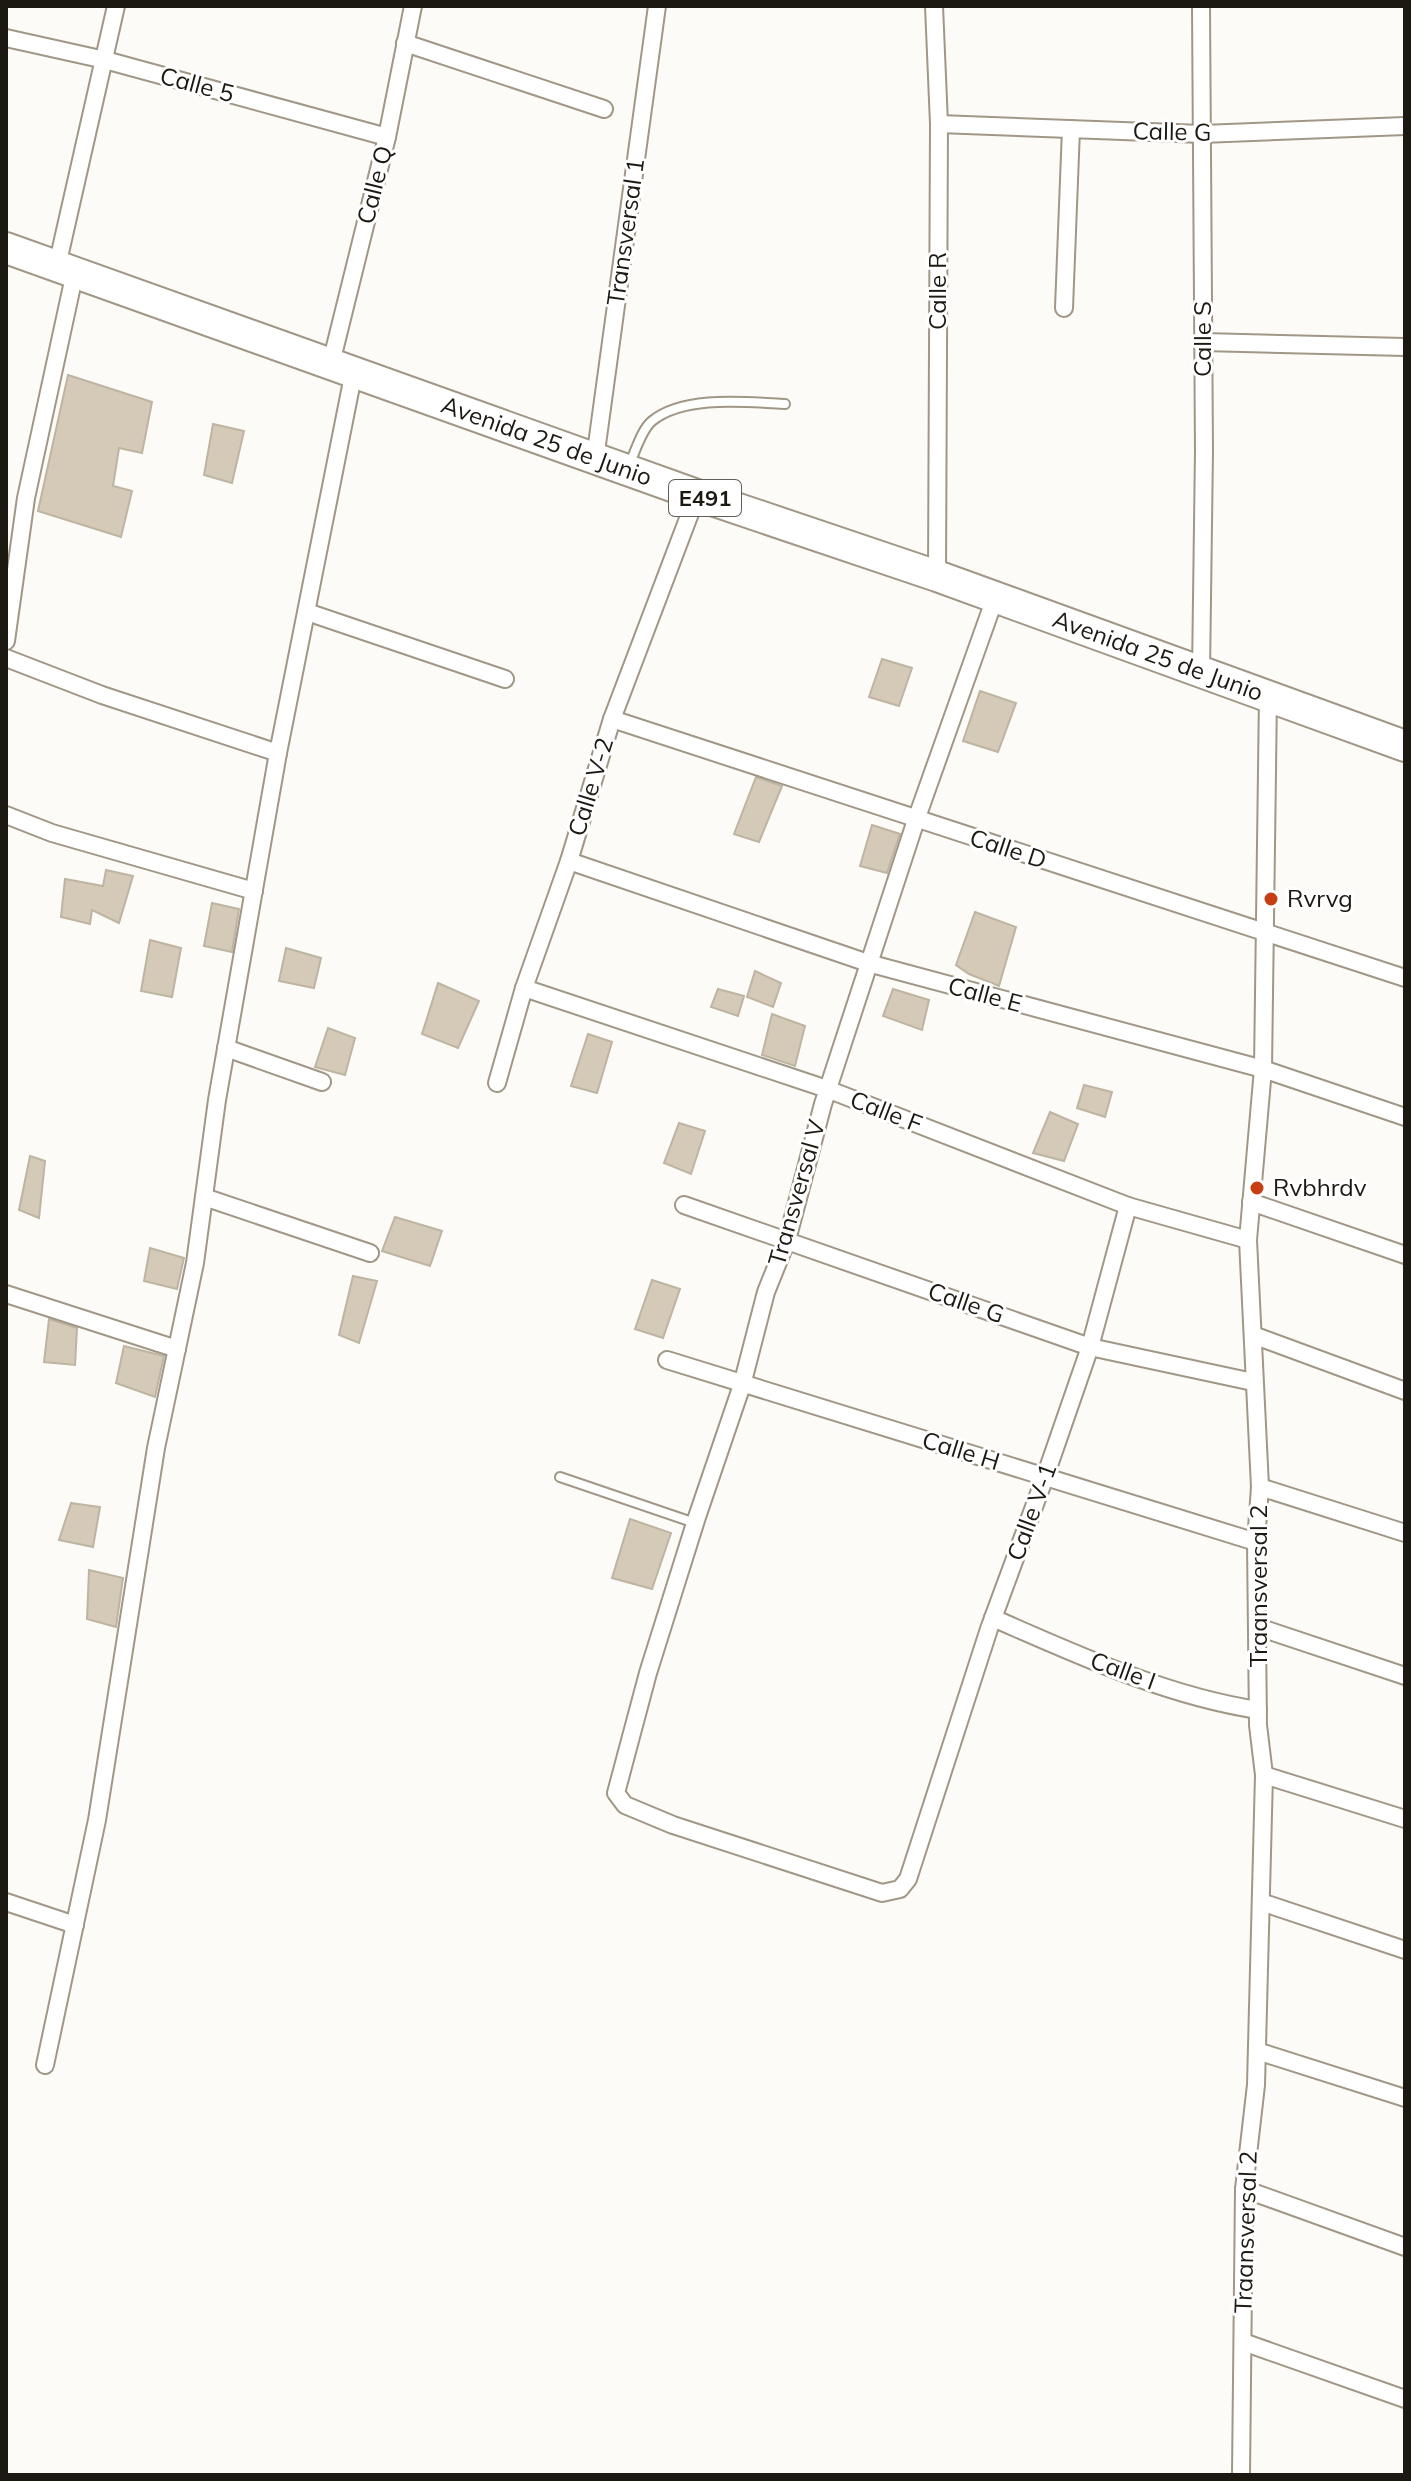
<svg xmlns="http://www.w3.org/2000/svg" width="1411" height="2481" viewBox="0 0 1411 2481" font-family="Mulish,sans-serif">
	<style>
		.building { fill: #d5cab8; stroke: #beb4a2; stroke-width: 2 }
		.lines { fill: none; stroke-linecap: round; stroke-linejoin: round }
		.lane-casing { stroke: #a19786; stroke-width: 12 }
		.street-casing { stroke: #a19786; stroke-width: 20 }
		.highway-casing { stroke: #a19786; stroke-width: 34 }
		.lane { stroke: #fff; stroke-width: 8 }
		.street { stroke: #fff; stroke-width: 16 }
		.highway { stroke: #fff; stroke-width: 30 }
		.poi-dot { fill: #c73e13; stroke: #fff; stroke-width: 3 }
		.labels { text-anchor: middle; stroke-width: 6; stroke-linejoin: round; paint-order: stroke }
		.shield { fill: #fff; stroke: #605e59; stroke-width: 2 }
		.shield-label { font-size: 22px; font-weight: bold; fill: #1c1912 }
		.street-label { font-size: 24px; fill: #1c1912; stroke: #fff }
		.poi-label { font-size: 24px; fill: #1c1912; stroke: #fff; text-anchor: start }
	</style>
	<rect width="100%" height="100%" fill="#fdfbf7"/>
	<g class="building">
		<path d="M 68,375 L 152,402 L 142,453 L 119,448 L 113,486 L 132,491 L 121,537 L 38,511 Z"/>
		<path d="M 213,424 L 244,431 L 232,483 L 204,475 Z"/>
		<path d="M 882,659 L 912,668 L 899,706 L 869,697 Z"/>
		<path d="M 980,691 L 1016,703 L 998,752 L 963,741 Z"/>
		<path d="M 756,777 L 782,786 L 759,842 L 734,834 Z"/>
		<path d="M 872,825 L 900,834 L 887,873 L 860,866 Z"/>
		<path d="M 106,870 L 133,876 L 119,923 L 92,910 L 90,924 L 61,917 L 65,879 L 103,886 Z"/>
		<path d="M 212,903 L 239,909 L 232,952 L 204,946 Z"/>
		<path d="M 975,912 L 1016,927 L 999,986 L 969,974 L 956,965 Z"/>
		<path d="M 150,940 L 181,948 L 172,997 L 141,991 Z"/>
		<path d="M 286,948 L 321,958 L 314,988 L 279,981 Z"/>
		<path d="M 755,971 L 781,983 L 773,1007 L 747,997 Z"/>
		<path d="M 438,983 L 479,1001 L 458,1048 L 422,1034 Z"/>
		<path d="M 718,989 L 744,996 L 738,1016 L 711,1007 Z"/>
		<path d="M 893,989 L 929,1000 L 922,1030 L 883,1016 Z"/>
		<path d="M 772,1014 L 805,1026 L 795,1066 L 762,1055 Z"/>
		<path d="M 328,1028 L 355,1038 L 345,1075 L 315,1067 Z"/>
		<path d="M 588,1034 L 612,1042 L 597,1093 L 571,1086 Z"/>
		<path d="M 1084,1085 L 1112,1092 L 1105,1117 L 1077,1108 Z"/>
		<path d="M 1050,1112 L 1078,1124 L 1064,1161 L 1033,1153 Z"/>
		<path d="M 679,1123 L 705,1131 L 691,1174 L 664,1163 Z"/>
		<path d="M 30,1156 L 45,1161 L 39,1218 L 19,1210 Z"/>
		<path d="M 395,1217 L 442,1231 L 430,1266 L 382,1251 Z"/>
		<path d="M 150,1248 L 184,1258 L 177,1289 L 144,1281 Z"/>
		<path d="M 353,1276 L 377,1281 L 359,1343 L 339,1335 Z"/>
		<path d="M 652,1280 L 680,1289 L 663,1338 L 635,1329 Z"/>
		<path d="M 49,1319 L 77,1328 L 75,1365 L 44,1362 Z"/>
		<path d="M 124,1346 L 164,1356 L 155,1397 L 116,1383 Z"/>
		<path d="M 71,1503 L 100,1507 L 93,1547 L 59,1540 Z"/>
		<path d="M 630,1519 L 671,1533 L 652,1589 L 612,1578 Z"/>
		<path d="M 89,1570 L 123,1578 L 116,1627 L 87,1619 Z"/>
	</g>
	<g class="lines">
		<defs>
			<g id="lane">
				<path d="M 629,465 C 635,453 641,430 652,421 C 684,395 746,402 785,404"/>
				<path d="M 560,1477 L 695,1523"/>
			</g>
			<g id="street">
				<path d="M 934,6 L 939,124 L 937,576"/>
				<path d="M 6,38 L 105,60 L 387,137"/>
				<path d="M 405,43 L 604,109"/>
				<path d="M 939,124 L 1202,134 L 1405,126"/>
				<path d="M 57,266 L 116,6"/>
				<path d="M 1064,308 L 1071,129"/>
				<path d="M 1203,342 L 1405,347"/>
				<path d="M 331,363 L 387,137 L 413,6"/>
				<path d="M 595,459 L 657,6"/>
				<path d="M 995,598 L 916,820 L 823,1104 L 787,1240 L 766,1292 L 742,1385 L 697,1517 L 648,1673 L 616,1793 L 625,1805 L 673,1825 L 882,1893 L 900,1889 L 908,1879 L 989,1629 L 1045,1477 L 1090,1347 L 1128,1206"/>
				<path d="M 307,612 L 505,679"/>
				<path d="M 6,641 L 26,498 L 75,272"/>
				<path d="M 6,658 L 102,695 L 278,753"/>
				<path d="M 1201,673 L 1204,450 L 1201,6"/>
				<path d="M 612,719 L 1405,978"/>
				<path d="M 6,815 L 52,833 L 254,891"/>
				<path d="M 569,861 L 868,963 L 1263,1069 L 1405,1117"/>
				<path d="M 524,988 L 827,1089 L 1128,1206 L 1248,1240"/>
				<path d="M 226,1048 L 322,1082"/>
				<path d="M 497,1083 L 524,988 L 569,861 L 612,719 L 697,495"/>
				<path d="M 204,1197 L 370,1253"/>
				<path d="M 1251,1202 L 1405,1255"/>
				<path d="M 684,1205 L 1090,1347 L 1253,1382"/>
				<path d="M 6,1294 L 177,1349"/>
				<path d="M 1253,1335 L 1405,1391"/>
				<path d="M 667,1360 L 1256,1542"/>
				<path d="M 1260,1487 L 1405,1533"/>
				<path d="M 993,1618 C 1078,1655 1166,1696 1258,1710"/>
				<path d="M 1258,1627 L 1405,1676"/>
				<path d="M 1264,1775 L 1405,1819"/>
				<path d="M 6,1902 L 75,1925"/>
				<path d="M 1261,1902 L 1405,1950"/>
				<path d="M 1257,2051 L 1405,2098"/>
				<path d="M 45,2065 L 97,1820 L 156,1448 L 195,1263 L 217,1100 L 278,753 L 354,371"/>
				<path d="M 1244,2189 L 1405,2247"/>
				<path d="M 1243,2342 L 1405,2399"/>
				<path d="M 1241,2475 L 1244,2189 L 1256,2085 L 1264,1775 L 1258,1725 L 1256,1542 L 1260,1487 L 1248,1240 L 1263,1069 L 1268,696"/>
			</g>
			<g id="highway">
				<path id="s1" d="M 6,248 L 697,495 L 937,576 L 1405,746"/>
			</g>
		</defs>
		<use href="#lane" class="lane-casing"/>
		<use href="#street" class="street-casing"/>
		<use href="#highway" class="highway-casing"/>
		<use href="#lane" class="lane"/>
		<use href="#street" class="street"/>
		<use href="#highway" class="highway"/>
	</g>
	<g class="poi-dot">
		<circle cx="1271" cy="899" r="8"/>
		<circle cx="1257" cy="1188" r="8"/>
	</g>
	<g class="labels">
		<rect class="shield" x="669" y="480" width="72" height="36" rx="6"/>
		<g class="shield-label">
			<text x="705" y="506">E491</text>
		</g>
		<g class="street-label">
			<text transform="translate(197 85) rotate(15)" y="8">Calle 5</text>
			<text transform="translate(1172 132) rotate(1)" y="8">Calle G</text>
			<text transform="translate(375 185) rotate(-76)" y="8">Calle Q</text>
			<text transform="translate(626 232) rotate(-82)" y="8">Transversal 1</text>
			<text transform="translate(938 291) rotate(-90)" y="8">Calle R</text>
			<text transform="translate(1203 339) rotate(-90)" y="8">Calle S</text>
			<text dy="8" stroke="none"><textPath href="#s1" startOffset="574">Avenida 25 de Junio</textPath></text>
			<text dy="8" stroke="none"><textPath href="#s1" startOffset="1222">Avenida 25 de Junio</textPath></text>
			<text transform="translate(591 787) rotate(-73)" y="8">Calle V-2</text>
			<text transform="translate(1008 849) rotate(18)" y="8">Calle D</text>
			<text transform="translate(985 995) rotate(15)" y="8">Calle E</text>
			<text transform="translate(886 1112) rotate(21)" y="8">Calle F</text>
			<text transform="translate(797 1193) rotate(-74)" y="8">Transversal V</text>
			<text transform="translate(966 1303) rotate(19)" y="8">Calle G</text>
			<text transform="translate(961 1451) rotate(17)" y="8">Calle H</text>
			<text transform="translate(1032 1512) rotate(-70)" y="8">Calle V-1</text>
			<text transform="translate(1259 1586) rotate(-90)" y="8">Traansversal 2</text>
			<text transform="translate(1123 1671) rotate(20)" y="8">Calle I</text>
			<text transform="translate(1246 2232) rotate(-88)" y="8">Traansversal 2</text>
		</g>
		<g class="poi-label">
			<text x="1287" y="907">Rvrvg</text>
			<text x="1273" y="1196">Rvbhrdv</text>
		</g>
	</g>
	<rect width="1411" height="2481" fill="none" stroke="#1c1912" stroke-width="16"/>
</svg>
